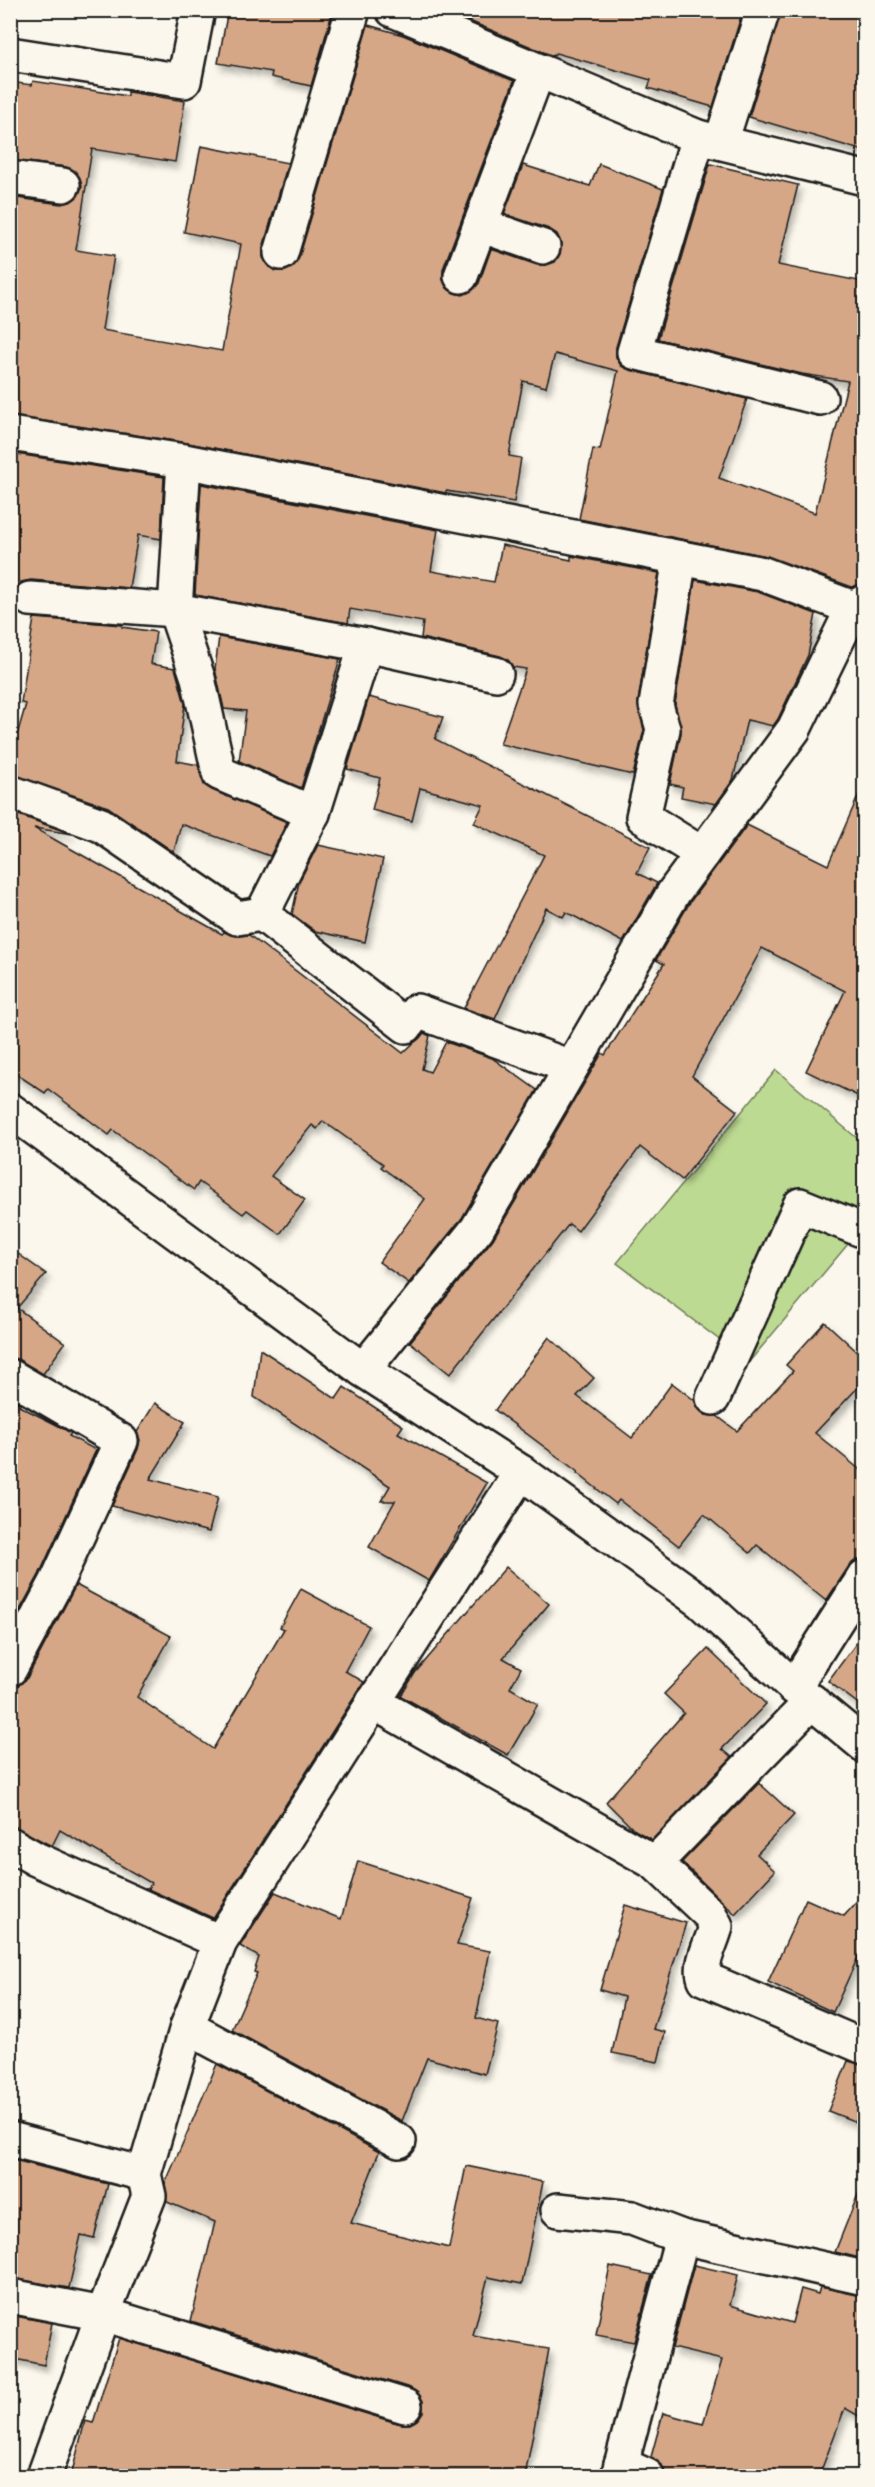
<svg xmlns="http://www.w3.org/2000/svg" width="875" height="2487" viewBox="0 0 875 2487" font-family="'Playpen Sans',sans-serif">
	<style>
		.green { fill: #bdda92; stroke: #6c7b57; stroke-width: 1.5 }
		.building { fill: #d5a787; stroke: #1c1c1c; stroke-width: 1.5; filter: url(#shadow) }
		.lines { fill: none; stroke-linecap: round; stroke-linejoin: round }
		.minor-casing { stroke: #1c1c1c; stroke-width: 38 }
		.minor { stroke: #fbf7ec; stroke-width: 33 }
	</style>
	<defs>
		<filter id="shadow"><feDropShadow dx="3.5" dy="6" stdDeviation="3" flood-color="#0004"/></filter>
	</defs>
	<rect width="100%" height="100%" fill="#fbf7ec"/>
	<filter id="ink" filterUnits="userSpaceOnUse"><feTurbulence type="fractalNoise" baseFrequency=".0167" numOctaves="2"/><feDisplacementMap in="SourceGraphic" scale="12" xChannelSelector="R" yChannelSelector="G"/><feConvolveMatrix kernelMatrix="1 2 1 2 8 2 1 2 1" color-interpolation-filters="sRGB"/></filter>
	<g filter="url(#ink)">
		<path class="green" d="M 776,1070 L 864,1144 L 864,1225 L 749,1362 L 617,1263 Z"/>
		<g class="building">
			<path d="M 228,10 L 333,10 L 311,86 L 271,77 L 272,72 L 218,63 Z"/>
			<path d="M 443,10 L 743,10 L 713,107 L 648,88 L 651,80 L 556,53 L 553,56 Z"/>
			<path d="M 781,10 L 864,10 L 864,151 L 749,117 Z"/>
			<path d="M 368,25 L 403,35 L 514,81 L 443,269 L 443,280 L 447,288 L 454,293 L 463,295 L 473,290 L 479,283 L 491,249 L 537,265 L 546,265 L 555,262 L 560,254 L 561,243 L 557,234 L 549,229 L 504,214 L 523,165 L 590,186 L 599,164 L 663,189 L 616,347 L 616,357 L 621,366 L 630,370 L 747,399 L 719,478 L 815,513 L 848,381 L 802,374 L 658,339 L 710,164 L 798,185 L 778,265 L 864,282 L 864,583 L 852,587 L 767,556 L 579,519 L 593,449 L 600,450 L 618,371 L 555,354 L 546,387 L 523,381 L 509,456 L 521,458 L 514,502 L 446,491 L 446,493 L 188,443 L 10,416 L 10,197 L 61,204 L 70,202 L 78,196 L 82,187 L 80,178 L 75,171 L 66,167 L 10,160 L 10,82 L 32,85 L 33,81 L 128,96 L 128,92 L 185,101 L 175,162 L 92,149 L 76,250 L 114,256 L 102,330 L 222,351 L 241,244 L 184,232 L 201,146 L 288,163 L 263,248 L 263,257 L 267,265 L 275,271 L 285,271 L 293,267 L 299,258 Z"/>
			<path d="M 10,453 L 164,477 L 161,539 L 138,535 L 129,588 L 31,580 L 21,582 L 14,589 L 10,588 Z"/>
			<path d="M 201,484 L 438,530 L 431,571 L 494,582 L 502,545 L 571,560 L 571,556 L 659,573 L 638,702 L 644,730 L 633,775 L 500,744 L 526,669 L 513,667 L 508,660 L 500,656 L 421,638 L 423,622 L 350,609 L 348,623 L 195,595 Z"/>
			<path d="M 695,580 L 758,592 L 816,614 L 808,655 L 778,719 L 773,726 L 747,720 L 733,780 L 716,804 L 681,797 L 683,787 L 670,784 L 681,733 L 675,704 Z"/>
			<path d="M 34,618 L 122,625 L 122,627 L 156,632 L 151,664 L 175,668 L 185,704 L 177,761 L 198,765 L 204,785 L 212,790 L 287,822 L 270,856 L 181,824 L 174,852 L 108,807 L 10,774 L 10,759 L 26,704 L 21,703 Z"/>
			<path d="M 219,637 L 340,659 L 301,788 L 239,761 L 246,711 L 224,709 L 215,669 Z"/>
			<path d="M 369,697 L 443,717 L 435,739 L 650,847 L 637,873 L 657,883 L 623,942 L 566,912 L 563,917 L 546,908 L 495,1019 L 464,1008 L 544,855 L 474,823 L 483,805 L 420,788 L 412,821 L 372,810 L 380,778 L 347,769 Z"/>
			<path d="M 864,783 L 864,1099 L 806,1071 L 845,991 L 762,948 L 692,1076 L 737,1111 L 682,1180 L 640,1147 L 578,1231 L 569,1224 L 450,1374 L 410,1342 L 493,1239 L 602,1053 L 605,1055 L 664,964 L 656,960 L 690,902 L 747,825 L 828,865 Z"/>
			<path d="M 13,813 L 72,834 L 34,828 L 222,934 L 224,932 L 239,936 L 249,935 L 403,1053 L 424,1033 L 430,1036 L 422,1069 L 430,1072 L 446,1042 L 492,1058 L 537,1090 L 462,1218 L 409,1283 L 379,1262 L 425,1199 L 381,1167 L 383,1164 L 323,1121 L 317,1129 L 312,1125 L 271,1176 L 305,1200 L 280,1234 L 247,1210 L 243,1214 L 199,1182 L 194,1190 L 113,1130 L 109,1135 L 48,1089 L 45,1093 L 10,1070 L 10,815 Z"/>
			<path d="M 318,845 L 383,859 L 365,942 L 315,931 L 292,914 L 299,882 Z"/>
			<path d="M 10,1248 L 46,1274 L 17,1308 L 65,1343 L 43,1374 L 19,1360 L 10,1357 Z"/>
			<path d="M 825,1322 L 864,1358 L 864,1381 L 815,1433 L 864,1473 L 864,1558 L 856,1560 L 849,1566 L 826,1601 L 757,1545 L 750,1553 L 704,1514 L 679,1546 L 619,1500 L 616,1504 L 577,1473 L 578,1472 L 495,1410 L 549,1337 L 594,1378 L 577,1396 L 632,1438 L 672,1383 L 694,1400 L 698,1408 L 705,1415 L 717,1416 L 737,1431 L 793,1371 L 786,1365 Z"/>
			<path d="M 260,1349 L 336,1399 L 344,1387 L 403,1426 L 398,1433 L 487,1483 L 429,1581 L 369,1547 L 395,1501 L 381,1501 L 390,1486 L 254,1397 Z"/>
			<path d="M 10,1398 L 21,1404 L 19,1406 L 57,1425 L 71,1433 L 69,1436 L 96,1450 L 39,1575 L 10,1628 Z"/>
			<path d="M 155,1403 L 185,1422 L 150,1479 L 218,1497 L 209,1532 L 112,1506 L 138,1449 L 140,1440 L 137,1432 Z"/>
			<path d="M 506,1567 L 549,1604 L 503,1658 L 521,1668 L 510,1688 L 538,1704 L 508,1755 L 401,1696 L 415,1673 Z"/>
			<path d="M 76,1585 L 171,1636 L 137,1697 L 213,1749 L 284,1629 L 280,1627 L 301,1589 L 369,1626 L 345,1671 L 364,1682 L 213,1918 L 148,1889 L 151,1883 L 60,1830 L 52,1846 L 10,1825 L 10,1688 L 19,1685 L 27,1678 Z"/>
			<path d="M 864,1633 L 864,1708 L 828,1681 Z"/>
			<path d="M 708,1649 L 766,1704 L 722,1749 L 732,1757 L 652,1840 L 633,1829 L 606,1802 L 684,1713 L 664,1694 Z"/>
			<path d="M 759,1783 L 794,1815 L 757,1854 L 775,1871 L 735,1914 L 682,1862 Z"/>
			<path d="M 358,1861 L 473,1898 L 457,1945 L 490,1951 L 476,2018 L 498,2024 L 485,2074 L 427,2058 L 402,2121 L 232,2030 L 257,1973 L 254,1972 L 259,1957 L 240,1946 L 275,1892 L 341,1919 Z"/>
			<path d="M 864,1894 L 864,1944 L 833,2012 L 768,1982 L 806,1899 L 844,1916 Z"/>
			<path d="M 625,1905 L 686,1923 L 653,2029 L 665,2032 L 658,2062 L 612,2053 L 624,1997 L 600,1990 Z"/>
			<path d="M 848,2061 L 864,2065 L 864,2125 L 828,2111 Z"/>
			<path d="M 217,2064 L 379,2152 L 351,2223 L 449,2248 L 466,2166 L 543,2182 L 522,2284 L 488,2277 L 473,2336 L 549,2349 L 525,2476 L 71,2476 L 85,2421 L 93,2423 L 119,2338 L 400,2424 L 410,2424 L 417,2420 L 423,2412 L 423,2401 L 418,2393 L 410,2388 L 191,2321 L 215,2222 L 167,2202 L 165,2184 Z"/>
			<path d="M 10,2159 L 108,2184 L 94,2238 L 81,2235 L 69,2288 L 10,2278 Z"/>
			<path d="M 863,2182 L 864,2182 L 864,2259 L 835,2252 Z"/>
			<path d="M 694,2265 L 738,2275 L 730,2305 L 792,2323 L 801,2289 L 818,2294 L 820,2287 L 864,2296 L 864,2419 L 845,2408 L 819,2476 L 665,2476 L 662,2465 L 651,2457 L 663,2413 L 703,2424 L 722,2360 L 672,2348 Z"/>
			<path d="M 610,2266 L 652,2275 L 634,2342 L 596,2335 Z"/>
			<path d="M 10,2315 L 52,2323 L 44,2365 L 10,2358 Z"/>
		</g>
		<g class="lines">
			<defs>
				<g id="minor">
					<path d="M 393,10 L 698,137 L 864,178"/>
					<path d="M 10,54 L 184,81 L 198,10"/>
					<path d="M 698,137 L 634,352 L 820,398"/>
					<path d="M 721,142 L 763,10"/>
					<path d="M 10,178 L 63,185"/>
					<path d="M 480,225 L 543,247"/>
					<path d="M 281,253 L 353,10"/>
					<path d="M 461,276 L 538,71"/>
					<path d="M 10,434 L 184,461 L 763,574 L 853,608 L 864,602"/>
					<path d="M 680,558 L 656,705 L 663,729 L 643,817 L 702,854"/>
					<path d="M 30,599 L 175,610 L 184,461"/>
					<path d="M 496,674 L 366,645 L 313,813 L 262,914 L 406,1026 L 417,1011 L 571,1067"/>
					<path d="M 10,792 L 101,825 L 237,918 L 262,914"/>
					<path d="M 313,813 L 219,773 L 198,678 L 175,610 L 366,645"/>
					<path d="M 10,1110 L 363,1370 L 521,1472 L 700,1601 L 794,1687 L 864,1745"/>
					<path d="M 363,1370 L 477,1229 L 674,892 L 794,729 L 853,608"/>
					<path d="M 10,1376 L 121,1441 L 56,1583 L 10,1669"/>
					<path d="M 713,1398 L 800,1205 L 864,1231"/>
					<path d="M 794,1687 L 864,1577"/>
					<path d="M 373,1702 L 655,1863 L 710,1915 L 716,1926 C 713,1941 698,1965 705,1979 L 864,2047"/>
					<path d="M 10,1844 L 36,1859 L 220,1942"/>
					<path d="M 655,1863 L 812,1701"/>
					<path d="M 187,2027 L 399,2141"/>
					<path d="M 10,2139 L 144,2174"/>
					<path d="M 558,2210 L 632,2218 L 682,2237 L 864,2278"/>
					<path d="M 10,2296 L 103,2314 L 405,2406"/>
					<path d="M 621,2464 L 647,2476"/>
					<path d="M 44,2476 L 103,2314 L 149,2196 L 144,2174 L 187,2027 L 220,1942 L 521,1472"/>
					<path d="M 618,2476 L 682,2237"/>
				</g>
			</defs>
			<use href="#minor" class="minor-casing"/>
			<use href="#minor" class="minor"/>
		</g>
	</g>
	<rect width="875" height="2487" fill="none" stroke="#fbf7ec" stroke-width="36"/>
	<rect x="18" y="18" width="839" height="2451" fill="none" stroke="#1c1c1c" stroke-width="2" filter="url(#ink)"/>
</svg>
